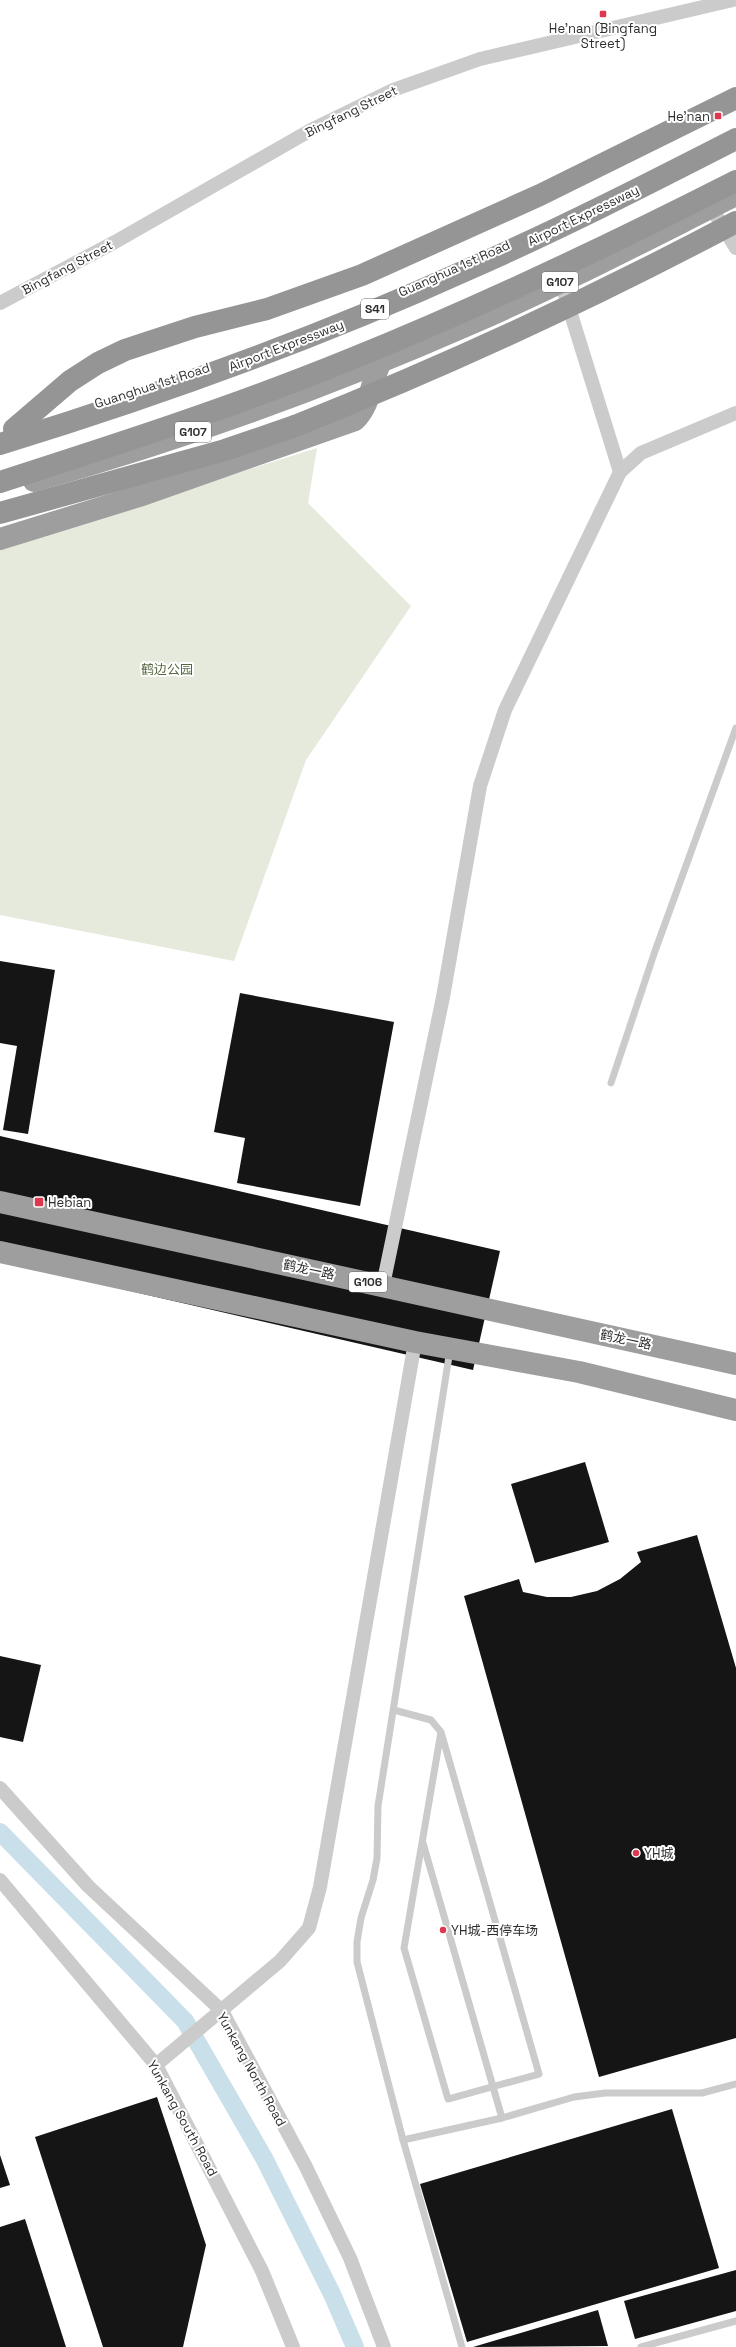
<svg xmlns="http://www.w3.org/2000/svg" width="736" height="2347" viewBox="0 0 736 2347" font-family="'Space Grotesk','Noto Sans SC',sans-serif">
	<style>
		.green { fill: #e5eadc }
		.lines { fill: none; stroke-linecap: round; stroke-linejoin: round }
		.canal { stroke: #c9dfe9; stroke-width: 18 }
		.building { fill: #151515 }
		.service { stroke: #cbcbcb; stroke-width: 7 }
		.minor { stroke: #cbcbcb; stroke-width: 14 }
		.trunk { stroke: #9e9e9e; stroke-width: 22 }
		.motorway { stroke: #959595; stroke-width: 22 }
		.motorway-bridge { stroke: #959595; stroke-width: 22 }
		.poi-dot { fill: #dc384f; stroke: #fff; stroke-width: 1.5 }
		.labels { text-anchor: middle; stroke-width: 4; stroke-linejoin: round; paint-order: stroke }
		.shield { fill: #fff; stroke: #6d6d6d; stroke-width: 1 }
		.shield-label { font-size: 12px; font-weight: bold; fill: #2e2e2e }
		.poi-label { font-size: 13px; fill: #2e2e2e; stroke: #fff; text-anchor: start }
		.street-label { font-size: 13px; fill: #2e2e2e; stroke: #fff }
		.park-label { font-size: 13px; fill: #54673d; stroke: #fff }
	</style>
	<rect width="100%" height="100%" fill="#fff"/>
	<path class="green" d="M 317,448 L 308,503 L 411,606 L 306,760 L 234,961 L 0,915 L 0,547 Z"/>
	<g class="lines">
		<path class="canal" d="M 0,1832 L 185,2021 L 264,2158 L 332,2294 L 355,2347"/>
	</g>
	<g class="building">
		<path d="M 0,961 L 55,970 L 28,1134 L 3,1130 L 17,1046 L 0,1043 Z"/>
		<path d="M 240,993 L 394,1022 L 360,1206 L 237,1183 L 245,1138 L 214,1132 Z"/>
		<path d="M 0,1136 L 500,1251 L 473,1370 L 0,1261 Z"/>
		<path d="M 585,1462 L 609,1542 L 535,1563 L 511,1484 Z"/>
		<path d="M 697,1535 L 736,1668 L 736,2038 L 599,2077 L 464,1596 L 519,1579 L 523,1592 L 547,1597 L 571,1597 L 597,1591 L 620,1579 L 641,1562 L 637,1552 Z"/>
		<path d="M 0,1656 L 41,1665 L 23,1742 L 0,1737 Z"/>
		<path d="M 157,2097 L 206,2245 L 183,2347 L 103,2347 L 35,2137 Z"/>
		<path d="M 672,2109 L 719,2268 L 467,2342 L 420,2184 Z"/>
		<path d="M 0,2155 L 10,2185 L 0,2188 Z"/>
		<path d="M 25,2219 L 66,2347 L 0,2347 L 0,2227 Z"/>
		<path d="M 736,2270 L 736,2311 L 635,2339 L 624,2301 Z"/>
		<path d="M 598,2310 L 608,2346 L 473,2347 Z"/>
	</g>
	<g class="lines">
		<g class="service">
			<path d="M 611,1083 L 655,951 L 736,728"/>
			<path d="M 450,1350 L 378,1806 L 377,1858 L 373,1880 L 361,1918 L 357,1942 L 357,1962 L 403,2140 L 462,2347"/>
			<path d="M 394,1710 L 431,1720 L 441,1732 L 404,1948 L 448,2099 L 539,2074 L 441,1732"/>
			<path d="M 423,1843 L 502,2118"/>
			<path d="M 403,2140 L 502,2118 L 574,2097 L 605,2093 L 702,2093 L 736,2084"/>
			<path d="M 641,2347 L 736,2321"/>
		</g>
		<g class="minor">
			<path d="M 711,207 L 736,248"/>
			<path d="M 561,282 L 620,472"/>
			<path d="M 0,303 L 115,242 L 311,130 L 393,90 L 480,59 L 733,0"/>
			<path d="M 383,1285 L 443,997 L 480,786 L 505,710 L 620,472 L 641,453 L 736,413"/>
			<path d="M 0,1788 L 88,1886 L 222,2011 L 305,2165 L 350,2258 L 384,2347"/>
			<path d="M 0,1880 L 156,2065 L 262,2271 L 293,2347"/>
			<path d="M 156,2065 L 280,1961 L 309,1928 L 320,1887 L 415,1342"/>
		</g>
		<g class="trunk">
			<path d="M 34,481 C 185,439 332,385 475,322 C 564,283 650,238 736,195"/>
			<path d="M 0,539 L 139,496 L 355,420 C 371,404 371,381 381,362"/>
			<path d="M 0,1202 L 736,1364"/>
			<path d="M 0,1252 L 415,1342 L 579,1372 L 736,1410"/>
		</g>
		<g class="motorway">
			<path d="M 14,429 L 70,381 L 98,363 L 125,350 L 195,327 L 267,309 L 362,275 L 540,195 L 736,98"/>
			<path d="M 0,444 C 160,395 317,338 469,269 C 560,229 648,184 736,139"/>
			<path d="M 0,482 C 118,444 236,406 351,359 C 482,306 610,245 736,181"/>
			<path d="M 0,513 L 225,450 L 295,426"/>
		</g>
		<path class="motorway-bridge" d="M 295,426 C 446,366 593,298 736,222"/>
	</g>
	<g class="poi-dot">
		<rect x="599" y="10" width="8" height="8" rx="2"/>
		<rect x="714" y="112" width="8" height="8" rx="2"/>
		<rect x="34" y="1197" width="10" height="10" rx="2"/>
		<circle cx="636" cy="1853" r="4"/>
		<circle cx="443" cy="1930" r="4"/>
	</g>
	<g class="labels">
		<g class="shield">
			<rect x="542" y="272" width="36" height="20" rx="3"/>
			<rect x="361" y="299" width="28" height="20" rx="3"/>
			<rect x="175" y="422" width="36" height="20" rx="3"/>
			<rect x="349" y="1272" width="38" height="20" rx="3"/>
		</g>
		<g class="shield-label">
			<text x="560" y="286">G107</text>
			<text x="375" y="313">S41</text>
			<text x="193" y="436">G107</text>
			<text x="368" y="1286">G106</text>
		</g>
		<g class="poi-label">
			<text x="603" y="33" text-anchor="middle">He'nan (Bingfang<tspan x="603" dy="15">Street)</tspan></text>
			<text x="710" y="121" text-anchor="end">He'nan</text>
			<text x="48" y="1207">Hebian</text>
			<text x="644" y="1858">YH城</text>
			<text x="451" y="1935">YH城-西停车场</text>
		</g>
		<g class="street-label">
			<text transform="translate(351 111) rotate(-26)" y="5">Bingfang Street</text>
			<text transform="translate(583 215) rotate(-26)" y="5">Airport Expressway</text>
			<text transform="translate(67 267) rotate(-28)" y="5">Bingfang Street</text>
			<text transform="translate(454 268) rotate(-24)" y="5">Guanghua 1st Road</text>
			<text transform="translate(286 345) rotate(-21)" y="5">Airport Expressway</text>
			<text transform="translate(152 385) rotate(-18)" y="5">Guanghua 1st Road</text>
			<text transform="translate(309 1269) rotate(12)" y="5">鹤龙一路</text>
			<text transform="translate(626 1339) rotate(12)" y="5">鹤龙一路</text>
			<text transform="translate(252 2069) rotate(61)" y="5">Yunkang North Road</text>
			<text transform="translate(183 2118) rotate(61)" y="5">Yunkang South Road</text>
		</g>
		<g class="park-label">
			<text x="167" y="674">鹤边公园</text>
		</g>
	</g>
</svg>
